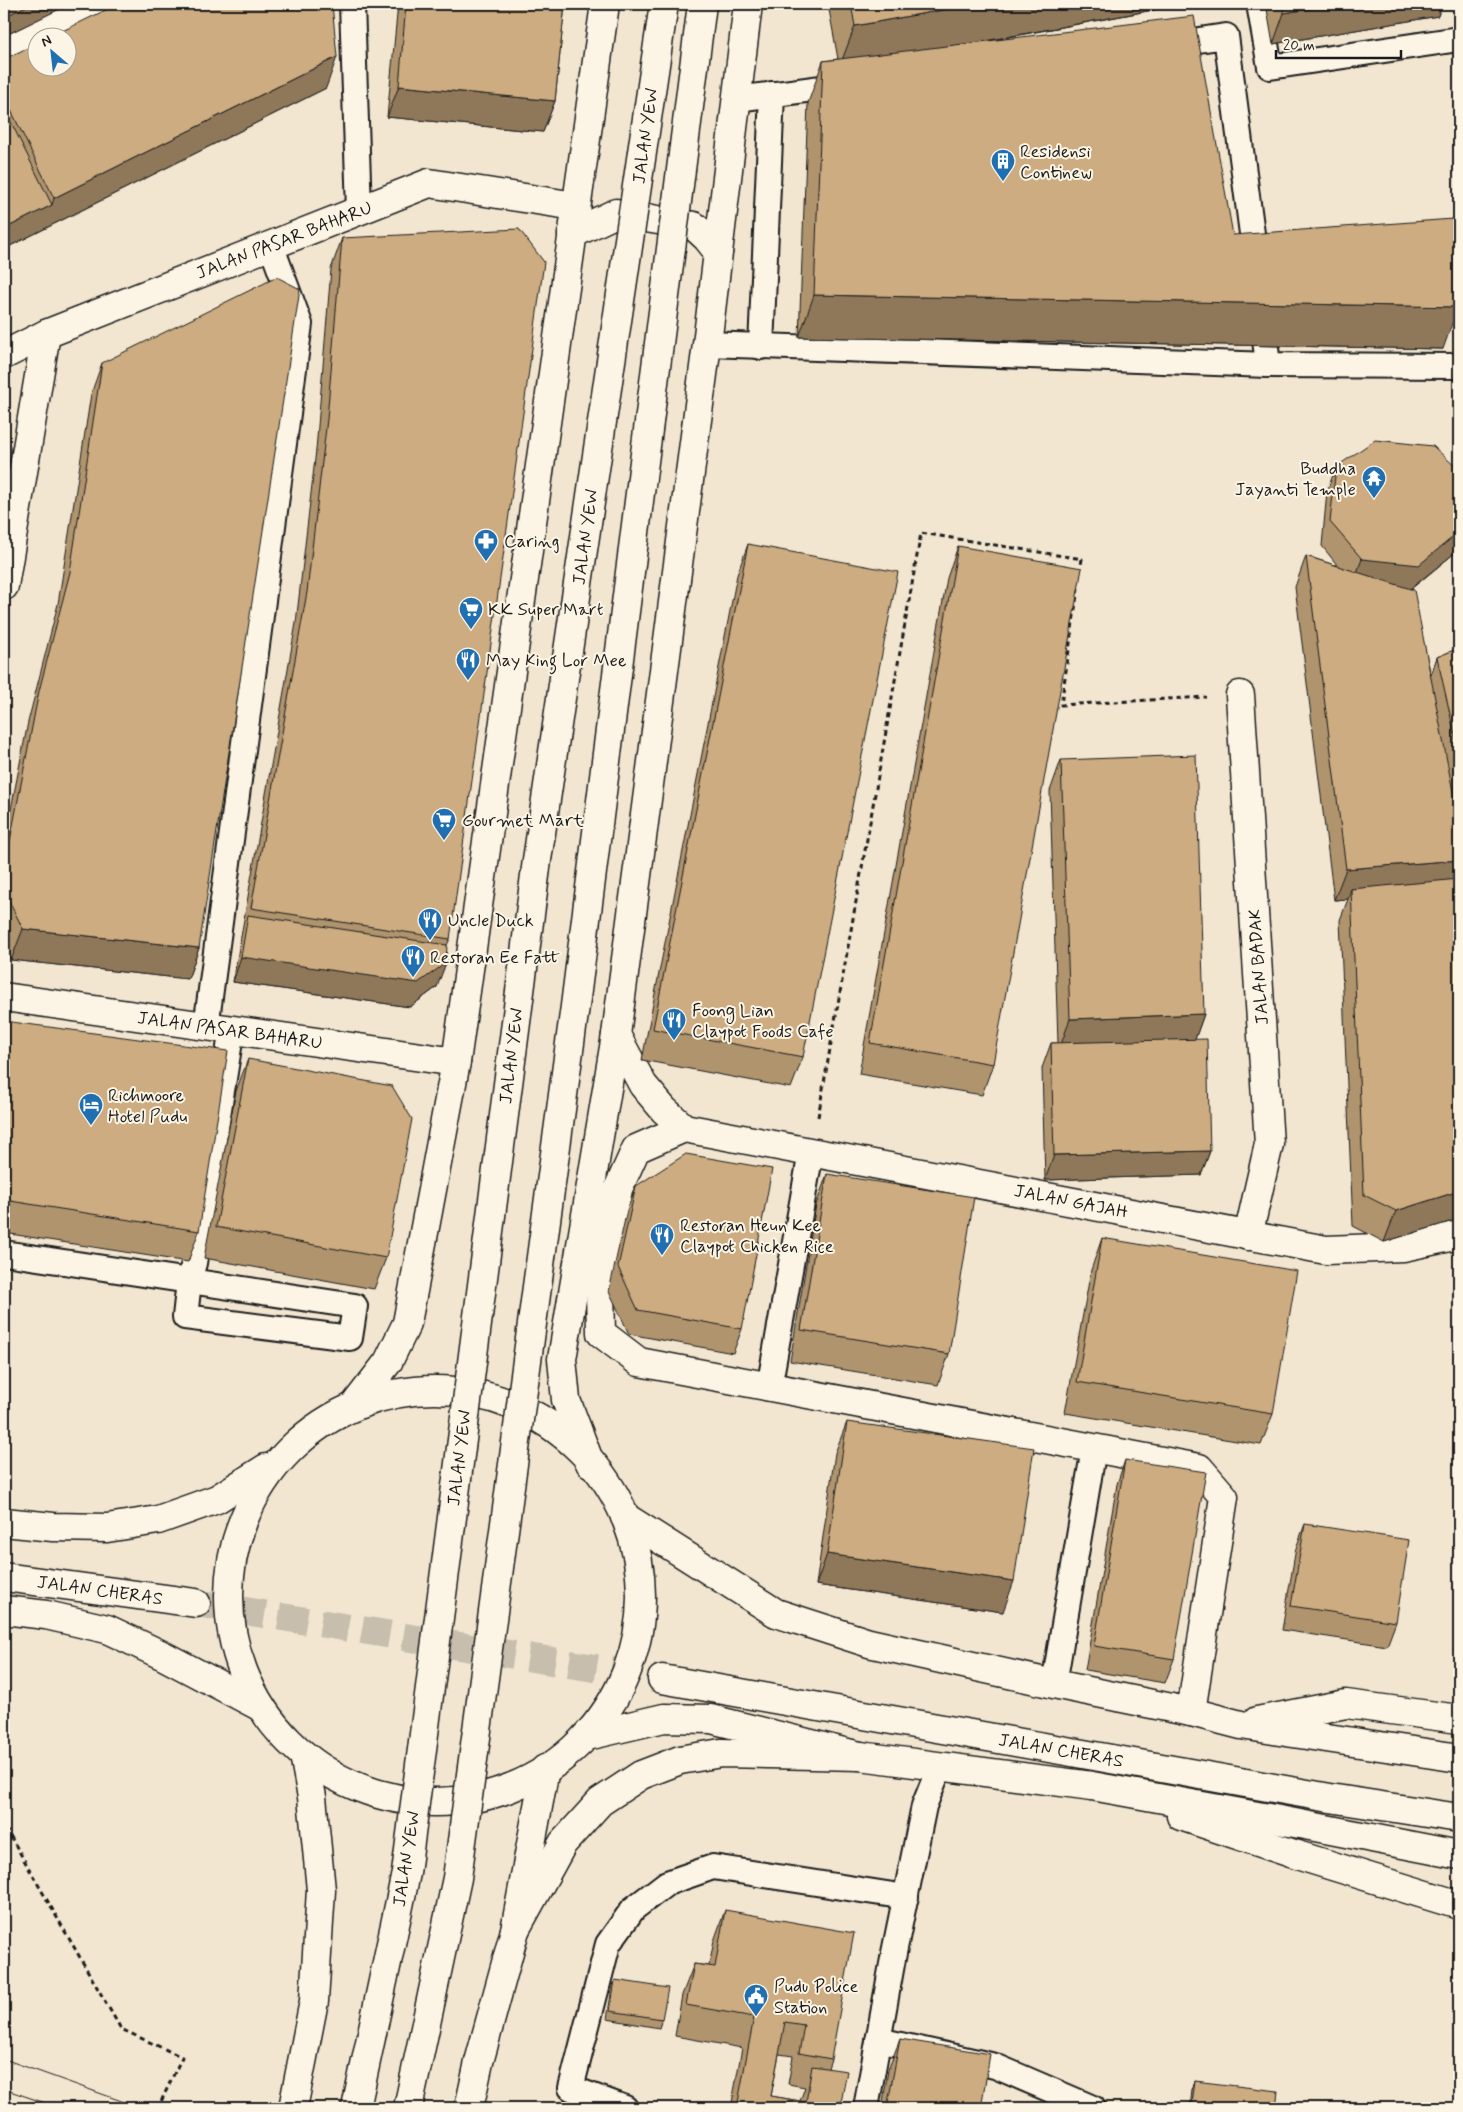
<svg xmlns="http://www.w3.org/2000/svg" width="1463" height="2112" viewBox="0 0 1463 2112" font-family="Mynerve,sans-serif">
	<style>
		.lines { fill: none; stroke-linecap: round; stroke-linejoin: round }
		.secondary-tunnel { stroke: #c7bead; stroke-width: 28; stroke-dasharray: 28 14; stroke-linecap: butt }
		.service-casing { stroke: #1c1c1c; stroke-width: 28 }
		.minor-casing { stroke: #1c1c1c; stroke-width: 31 }
		.tertiary-casing { stroke: #1c1c1c; stroke-width: 31 }
		.secondary-casing { stroke: #1c1c1c; stroke-width: 31 }
		.primary-casing { stroke: #1c1c1c; stroke-width: 31 }
		.path { stroke: #1c1c1c; stroke-width: 3; stroke-dasharray: 5 4; stroke-linecap: butt }
		.service { stroke: #fcf5e5; stroke-width: 24 }
		.minor { stroke: #fcf5e5; stroke-width: 28 }
		.tertiary { stroke: #fcf5e5; stroke-width: 28 }
		.secondary { stroke: #fcf5e5; stroke-width: 28 }
		.primary { stroke: #fcf5e5; stroke-width: 28 }
		.tram { stroke: #1c1c1c; stroke-width: 1 }
		.primary-bridge-casing { stroke: #1c1c1c; stroke-width: 31; stroke-linecap: butt }
		.primary-bridge { stroke: #fcf5e5; stroke-width: 28 }
		.wall { fill: #af946e; stroke: #1c1c1c; fill-rule: evenodd }
		.shaded-wall { fill: #8f785a; stroke: #1c1c1c }
		.building { fill: #ccac80; stroke: #1c1c1c }
		.labels { text-anchor: middle; stroke-width: 4; stroke-linejoin: round; paint-order: stroke }
		.street-label { font-size: 18px; fill: #1c1c1c; stroke: #fcf5e5 }
		.poi-label { font-size: 18px; fill: #1c1c1c; stroke: #fcf5e5; text-anchor: start }
	</style>
	<rect width="100%" height="100%" fill="#f2e6d1"/>
	<filter id="ink" filterUnits="userSpaceOnUse"><feTurbulence type="fractalNoise" baseFrequency=".02" numOctaves="2"/><feDisplacementMap in="SourceGraphic" scale="10" xChannelSelector="R" yChannelSelector="G"/><feConvolveMatrix kernelMatrix="1 2 1 2 8 2 1 2 1" color-interpolation-filters="sRGB"/></filter>
	<g filter="url(#ink)">
		<g class="lines">
			<path class="secondary-tunnel" d="M 196,1603 L 662,1679"/>
			<defs>
				<g id="service">
					<path d="M 352,4 L 359,210"/>
					<path d="M 1259,4 L 1270,67 L 1459,39"/>
					<path d="M 1165,45 L 1226,36 L 1256,264"/>
					<path d="M 4,50 L 96,4"/>
					<path d="M 737,99 L 844,85"/>
					<path d="M 1262,315 L 1268,365"/>
					<path d="M 707,344 L 1268,365 L 1459,366"/>
					<path d="M 761,347 L 772,94"/>
					<path d="M 206,1027 L 300,324 L 271,245"/>
					<path d="M 4,1253 L 355,1306 L 350,1338 L 185,1317 L 189,1281 L 194,1263 L 232,1029"/>
					<path d="M 769,1388 L 811,1152"/>
					<path d="M 1054,1684 L 1094,1448"/>
					<path d="M 878,2040 L 995,2066 L 1093,2108"/>
					<path d="M 625,2108 L 571,2088 L 608,1944 L 633,1909 L 667,1883 L 713,1867 L 906,1897"/>
					<path d="M 866,2108 L 894,1953 L 924,1806 L 940,1766"/>
				</g>
				<g id="minor">
					<path d="M 4,355 L 46,334 L 429,183 L 575,206"/>
					<path d="M 4,586 L 46,334"/>
					<path d="M 1240,695 L 1269,1144 L 1248,1236"/>
					<path d="M 4,997 L 456,1062"/>
					<path d="M 1191,1712 L 1224,1497 L 1199,1468 L 639,1362 L 601,1333 L 600,1290 L 618,1189 L 636,1149 L 684,1128 L 1326,1250 L 1403,1247 L 1459,1235"/>
				</g>
				<g id="tertiary">
					<path d="M 572,234 L 616,213 L 694,226 L 707,238 L 718,252"/>
					<path d="M 616,1035 L 643,1085 L 664,1110 L 684,1128"/>
					<circle cx="435" cy="1596" r="206"/>
					<path d="M 354,1406 L 388,1362 L 407,1323 L 456,1062 L 605,4"/>
					<path d="M 590,1463 L 566,1400 L 562,1359 L 616,1035 L 707,344 L 748,4"/>
					<path d="M 625,1517 L 776,1613 L 869,1643 L 1054,1684 L 1191,1712 L 1241,1725 L 1459,1758"/>
					<path d="M 4,1522 L 53,1527 L 107,1528 L 158,1520 L 217,1499 L 266,1468"/>
					<path d="M 4,1610 L 46,1615 L 107,1629 L 164,1656 L 261,1707"/>
					<path d="M 1257,1721 L 1346,1704 L 1459,1719"/>
					<path d="M 587,1736 L 664,1718 L 711,1719 L 860,1756 L 1092,1786 L 1274,1819 L 1459,1855"/>
					<path d="M 1181,1816 L 1297,1855 L 1459,1905"/>
				</g>
				<g id="secondary">
					<path d="M 4,1577 L 196,1603"/>
					<path d="M 662,1679 L 1330,1798 L 1459,1818"/>
				</g>
				<g id="primary">
					<path d="M 515,1930 L 563,1843 L 600,1802 L 641,1775 L 680,1760 L 721,1753 L 860,1756"/>
					<path d="M 293,2108 L 314,2001 L 321,1890 L 312,1797 L 304,1755"/>
					<path d="M 469,2108 L 479,2062 L 515,1930 L 545,1769"/>
				</g>
			</defs>
			<use href="#service" class="service-casing"/>
			<use href="#minor" class="minor-casing"/>
			<use href="#tertiary" class="tertiary-casing"/>
			<use href="#secondary" class="secondary-casing"/>
			<use href="#primary" class="primary-casing"/>
			<g class="path">
				<path d="M 1078,588 L 1061,705 L 1206,697"/>
				<path d="M 818,1117 L 921,533 L 1082,559 L 1080,571"/>
				<path d="M 4,1831 L 8,1832 L 121,2029 L 182,2057 L 158,2108"/>
			</g>
			<use href="#service" class="service"/>
			<use href="#minor" class="minor"/>
			<use href="#tertiary" class="tertiary"/>
			<use href="#secondary" class="secondary"/>
			<use href="#primary" class="primary"/>
			<g class="tram">
				<path d="M 4,2059 L 141,2108"/>
				<path d="M 4,2089 L 60,2108"/>
			</g>
			<defs>
				<g id="primary-bridge">
					<path d="M 356,2108 L 406,1873 L 537,860 L 664,4"/>
					<path d="M 408,2108 L 457,1878 L 575,1006 L 702,4"/>
				</g>
			</defs>
			<use href="#primary-bridge" class="primary-bridge-casing"/>
			<use href="#primary-bridge" class="primary-bridge"/>
		</g>
		<g class="wall">
			<path d="M 398,4 L 565,4 L 555,101 L 543,132 L 387,117 Z"/>
			<path d="M 828,4 L 1185,4 L 983,42 L 1233,235 L 1443,349 L 799,337 L 808,103 L 823,61 L 838,59 Z"/>
			<path d="M 1266,4 L 1442,4 L 1438,16 L 1273,44 Z"/>
			<path d="M 4,59 L 326,88 L 4,249 Z"/>
			<path d="M 342,238 L 450,939 L 447,945 L 437,987 L 410,1007 L 233,982 L 296,623 L 316,450 L 331,269 Z"/>
			<path d="M 102,363 L 199,948 L 188,979 L 11,960 L 4,945 L 4,845 L 28,722 L 58,604 L 91,394 Z"/>
			<path d="M 1336,467 L 1456,552 L 1411,589 L 1431,675 L 1437,657 L 1459,648 L 1459,1219 L 1384,1242 L 1353,1226 L 1340,920 L 1348,899 L 1334,900 L 1295,587 L 1306,556 L 1338,566 L 1322,546 L 1327,491 Z"/>
			<path d="M 748,544 L 803,1057 L 791,1088 L 642,1060 L 737,575 Z"/>
			<path d="M 958,546 L 993,1064 L 982,1095 L 859,1074 L 947,578 Z"/>
			<path d="M 1061,760 L 1204,1014 L 1195,1039 L 1210,1151 L 1201,1175 L 1045,1180 L 1042,1068 L 1051,1043 L 1058,1043 L 1050,791 Z"/>
			<path d="M 4,1021 L 199,1231 L 188,1262 L 4,1233 Z"/>
			<path d="M 248,1059 L 386,1258 L 374,1289 L 204,1258 L 236,1091 Z"/>
			<path d="M 827,1174 L 949,1354 L 938,1385 L 790,1361 L 816,1205 Z"/>
			<path d="M 636,1186 L 742,1329 L 733,1353 L 629,1334 L 609,1291 L 627,1210 Z"/>
			<path d="M 1102,1238 L 1273,1414 L 1261,1445 L 1065,1413 L 1091,1270 Z"/>
			<path d="M 847,1422 L 1003,1612 L 816,1585 L 835,1453 Z"/>
			<path d="M 1125,1460 L 1174,1659 L 1165,1683 L 1085,1670 L 1117,1484 Z"/>
			<path d="M 1305,1524 L 1396,1622 L 1387,1646 L 1282,1630 L 1296,1548 Z"/>
			<path d="M 725,1910 L 831,2059 L 828,2068 L 840,2108 L 731,2108 L 742,2048 L 675,2036 L 682,1995 L 694,1964 L 709,1966 L 714,1941 ZM 779,2054 L 793,2056 L 788,2084 L 805,2087 L 800,2101 L 771,2096 Z"/>
			<path d="M 615,1980 L 662,2019 L 659,2028 L 607,2019 L 612,1988 Z"/>
			<path d="M 900,2039 L 981,2108 L 882,2108 L 888,2070 Z"/>
			<path d="M 1195,2081 L 1276,2108 L 1190,2108 L 1192,2090 Z"/>
		</g>
		<g class="shaded-wall">
			<path d="M 30,4 L 70,4 L 4,36 L 4,17 Z"/>
			<path d="M 975,4 L 1185,4 L 839,68 L 855,26 Z"/>
			<path d="M 1337,4 L 1442,4 L 1438,16 L 1273,44 L 1284,13 Z"/>
			<path d="M 337,57 L 326,88 L 4,249 L 4,229 L 52,205 L 54,198 Z"/>
			<path d="M 399,86 L 555,101 L 543,132 L 387,117 Z"/>
			<path d="M 814,295 L 1458,307 L 1443,349 L 799,337 Z"/>
			<path d="M 1459,532 L 1459,552 L 1456,552 L 1410,589 L 1353,583 L 1362,559 Z"/>
			<path d="M 1459,860 L 1459,879 L 1455,891 L 1351,889 L 1348,899 L 1334,900 L 1346,869 Z"/>
			<path d="M 23,929 L 199,948 L 188,979 L 11,960 Z"/>
			<path d="M 241,957 L 446,963 L 437,987 L 410,1007 L 233,982 Z"/>
			<path d="M 1204,1014 L 1193,1045 L 1059,1050 L 1070,1019 Z"/>
			<path d="M 1210,1151 L 1201,1175 L 1045,1180 L 1054,1155 Z"/>
			<path d="M 1459,1191 L 1459,1219 L 1384,1242 L 1396,1211 Z"/>
			<path d="M 827,1554 L 1014,1581 L 1003,1612 L 816,1585 Z"/>
			<path d="M 1192,2104 L 1229,2108 L 1191,2108 Z"/>
		</g>
		<g class="building">
			<path d="M 4,4 L 30,4 L 4,17 Z"/>
			<path d="M 118,4 L 332,4 L 337,57 L 54,198 L 4,96 L 4,59 L 38,43 L 38,68 L 68,68 L 68,38 L 48,38 Z"/>
			<path d="M 406,4 L 565,4 L 555,101 L 399,86 Z"/>
			<path d="M 851,4 L 975,4 L 855,26 Z"/>
			<path d="M 1283,4 L 1337,4 L 1284,13 Z"/>
			<path d="M 1194,16 L 1233,235 L 1453,219 L 1458,307 L 814,295 L 823,61 Z"/>
			<path d="M 4,108 L 52,205 L 4,229 Z"/>
			<path d="M 519,229 L 544,262 L 450,939 L 251,908 L 307,592 L 327,419 L 342,238 Z"/>
			<path d="M 277,277 L 300,289 L 199,948 L 23,929 L 4,891 L 4,872 L 39,691 L 70,572 L 102,363 Z"/>
			<path d="M 1375,440 L 1433,446 L 1459,470 L 1459,532 L 1419,565 L 1362,559 L 1330,522 L 1336,467 Z"/>
			<path d="M 748,544 L 898,572 L 803,1057 L 653,1029 Z"/>
			<path d="M 958,546 L 1082,568 L 993,1064 L 870,1043 Z"/>
			<path d="M 1306,556 L 1414,590 L 1459,823 L 1459,860 L 1346,869 Z"/>
			<path d="M 1459,648 L 1459,753 L 1437,657 Z"/>
			<path d="M 1196,755 L 1204,1014 L 1070,1019 L 1061,760 Z"/>
			<path d="M 1459,879 L 1459,1191 L 1396,1211 L 1364,1195 L 1351,889 Z"/>
			<path d="M 248,915 L 447,945 L 446,963 L 418,983 L 241,957 Z"/>
			<path d="M 4,1021 L 228,1051 L 199,1231 L 4,1200 Z"/>
			<path d="M 1207,1039 L 1210,1151 L 1054,1155 L 1051,1043 Z"/>
			<path d="M 248,1059 L 392,1086 L 412,1119 L 386,1258 L 216,1227 Z"/>
			<path d="M 686,1154 L 772,1169 L 742,1329 L 638,1310 L 618,1267 L 636,1186 Z"/>
			<path d="M 827,1174 L 974,1197 L 949,1354 L 801,1330 Z"/>
			<path d="M 1102,1238 L 1297,1271 L 1273,1414 L 1077,1382 Z"/>
			<path d="M 847,1422 L 1034,1448 L 1014,1581 L 827,1554 Z"/>
			<path d="M 1125,1460 L 1206,1472 L 1174,1659 L 1094,1646 Z"/>
			<path d="M 1305,1524 L 1409,1540 L 1396,1622 L 1291,1606 Z"/>
			<path d="M 725,1910 L 854,1933 L 831,2059 L 799,2053 L 804,2025 L 785,2022 L 771,2096 L 806,2102 L 812,2066 L 847,2071 L 840,2108 L 737,2108 L 754,2017 L 686,2005 L 694,1964 L 715,1967 Z"/>
			<path d="M 615,1980 L 668,1988 L 662,2019 L 610,2011 Z"/>
			<path d="M 900,2039 L 990,2054 L 981,2108 L 887,2108 Z"/>
			<path d="M 1195,2081 L 1278,2091 L 1276,2108 L 1229,2108 L 1192,2104 Z"/>
		</g>
	</g>
	<defs>
		<symbol id="building-pin" viewBox="-11 -11 22 30"><path d="M0 17L-7.5 6A9.5 9.5 0 1 1 7.5 6Z" fill="#1f6fb2" stroke="#fcf5e5"/><path d="M-4-6H4V6H1V3H-1V6H-4ZM-2.5-4.3h1.7v1.8h-1.7ZM.8-4.3h1.7v1.8H.8ZM-2.5-1h1.7V.8h-1.7ZM.8-1h1.7V.8H.8Z" fill="#fff"/></symbol>
		<symbol id="temple-pin" viewBox="-11 -11 22 30"><path d="M0 17L-7.5 6A9.5 9.5 0 1 1 7.5 6Z" fill="#1f6fb2" stroke="#fcf5e5"/><path d="M0-6L5-2H3V0L6.5 2.5H4V6H1.5V3h-3V6H-4V2.5H-6.5L-3 0V-2H-5Z" fill="#fff"/></symbol>
		<symbol id="pharmacy-pin" viewBox="-11 -11 22 30"><path d="M0 17L-7.5 6A9.5 9.5 0 1 1 7.5 6Z" fill="#1f6fb2" stroke="#fcf5e5"/><path d="M-2-6h4v4h4v4h-4v4h-4v-4h-4v-4h4Z" fill="#fff"/></symbol>
		<symbol id="supermarket-pin" viewBox="-11 -11 22 30"><path d="M0 17L-7.5 6A9.5 9.5 0 1 1 7.5 6Z" fill="#1f6fb2" stroke="#fcf5e5"/><path d="M-6-5.5h2.5l.6 2H6L4.5 2H-2.5L-4.4-4H-6ZM-1.5 3.2a1.3 1.3 0 1 0 .1 0ZM3 3.2a1.3 1.3 0 1 0 .1 0Z" fill="#fff"/></symbol>
		<symbol id="restaurant-pin" viewBox="-11 -11 22 30"><path d="M0 17L-7.5 6A9.5 9.5 0 1 1 7.5 6Z" fill="#1f6fb2" stroke="#fcf5e5"/><path d="M-5-6h1v4h1v-4h1v4h1v-4h1v5L-1.5 .5V6h-2V.5L-5-1ZM5-6V6H3V1.5H1.5Q1.5-4 5-6Z" fill="#fff"/></symbol>
		<symbol id="hotel-pin" viewBox="-11 -11 22 30"><path d="M0 17L-7.5 6A9.5 9.5 0 1 1 7.5 6Z" fill="#1f6fb2" stroke="#fcf5e5"/><path d="M-6-4.5h1.5V1H6V5H4.5V3h-9V5H-6ZM-4 0a1.8 1.8 0 1 1 3.6 0ZM.5 0V-2.5h3Q6-2.5 6 0Z" fill="#fff"/></symbol>
		<symbol id="civic-pin" viewBox="-11 -11 22 30"><path d="M0 17L-7.5 6A9.5 9.5 0 1 1 7.5 6Z" fill="#1f6fb2" stroke="#fcf5e5"/><path d="M-.6-6.5H3V-4.5H.6V-3L4-1V1h2V6H-6V1h2V-1L-.6-3ZM-1.2 2.5V6h2.4V2.5Z" fill="#fff"/></symbol>
	</defs>
	<g fill-rule="evenodd">
		<use href="#building-pin" x="989" y="147" width="28" height="38"/>
		<use href="#temple-pin" x="1360" y="464" width="28" height="38"/>
		<use href="#pharmacy-pin" x="472" y="527" width="28" height="38"/>
		<use href="#supermarket-pin" x="457" y="595" width="28" height="38"/>
		<use href="#restaurant-pin" x="454" y="646" width="28" height="38"/>
		<use href="#supermarket-pin" x="430" y="806" width="28" height="38"/>
		<use href="#restaurant-pin" x="416" y="906" width="28" height="38"/>
		<use href="#restaurant-pin" x="399" y="943" width="28" height="38"/>
		<use href="#restaurant-pin" x="660" y="1006" width="28" height="38"/>
		<use href="#hotel-pin" x="77" y="1091" width="28" height="38"/>
		<use href="#restaurant-pin" x="648" y="1221" width="28" height="38"/>
		<use href="#civic-pin" x="742" y="1982" width="28" height="38"/>
	</g>
	<g class="labels">
		<g class="street-label">
			<text transform="translate(645 136) rotate(-82)" y="6">JALAN YEW</text>
			<text transform="translate(284 240) rotate(-21)" y="6">JALAN PASAR BAHARU</text>
			<text transform="translate(585 537) rotate(-82)" y="6">JALAN YEW</text>
			<text transform="translate(1258 967) rotate(-94)" y="6">JALAN BADAK</text>
			<text transform="translate(230 1030) rotate(8)" y="6">JALAN PASAR BAHARU</text>
			<text transform="translate(511 1056) rotate(-83)" y="6">JALAN YEW</text>
			<text transform="translate(1071 1201) rotate(11)" y="6">JALAN GAJAH</text>
			<text transform="translate(459 1458) rotate(-83)" y="6">JALAN YEW</text>
			<text transform="translate(100 1590) rotate(8)" y="6">JALAN CHERAS</text>
			<text transform="translate(1061 1750) rotate(10)" y="6">JALAN CHERAS</text>
			<text transform="translate(406 1859) rotate(-81)" y="6">JALAN YEW</text>
		</g>
		<g class="poi-label">
			<text x="1020" y="157">Residensi<tspan x="1020" dy="21">Continew</tspan></text>
			<text x="1356" y="474" text-anchor="end">Buddha<tspan x="1356" dy="21">Jayanti Temple</tspan></text>
			<text x="504" y="547">Caring</text>
			<text x="488" y="615">KK Super Mart</text>
			<text x="486" y="666">May King Lor Mee</text>
			<text x="462" y="826">Gourmet Mart</text>
			<text x="448" y="926">Uncle Duck</text>
			<text x="430" y="963">Restoran Ee Fatt</text>
			<text x="692" y="1016">Foong Lian<tspan x="692" dy="21">Claypot Foods Cafe</tspan></text>
			<text x="108" y="1101">Richmoore<tspan x="108" dy="21">Hotel Pudu</tspan></text>
			<text x="680" y="1231">Restoran Heun Kee<tspan x="680" dy="21">Claypot Chicken Rice</tspan></text>
			<text x="774" y="1992">Pudu Police<tspan x="774" dy="21">Station</tspan></text>
		</g>
	</g>
	<rect width="1463" height="2112" fill="none" stroke="#fcf5e5" stroke-width="20"/>
	<rect x="10" y="10" width="1443" height="2092" fill="none" stroke="#1c1c1c" stroke-width="2" filter="url(#ink)"/>
	<g transform="translate(52 52) rotate(332)"><circle r="24" fill="#fcf5e5" stroke="#a29e95"/>
	<path d="M0-4L9 19L0 12L-9 19Z" fill="#1f6fb2"/>
	<text y="-8" font-size="14" font-weight="bold" text-anchor="middle" fill="#1c1c1c">N</text>
	</g>
	<path d="M1276 50v8h125v-8" fill="none" stroke="#1c1c1c" stroke-width="2.5"/>
	<text x="1283" y="50" font-size="15" fill="#1c1c1c" stroke="#fcf5e5" stroke-width="4" paint-order="stroke">20 m</text>
</svg>
